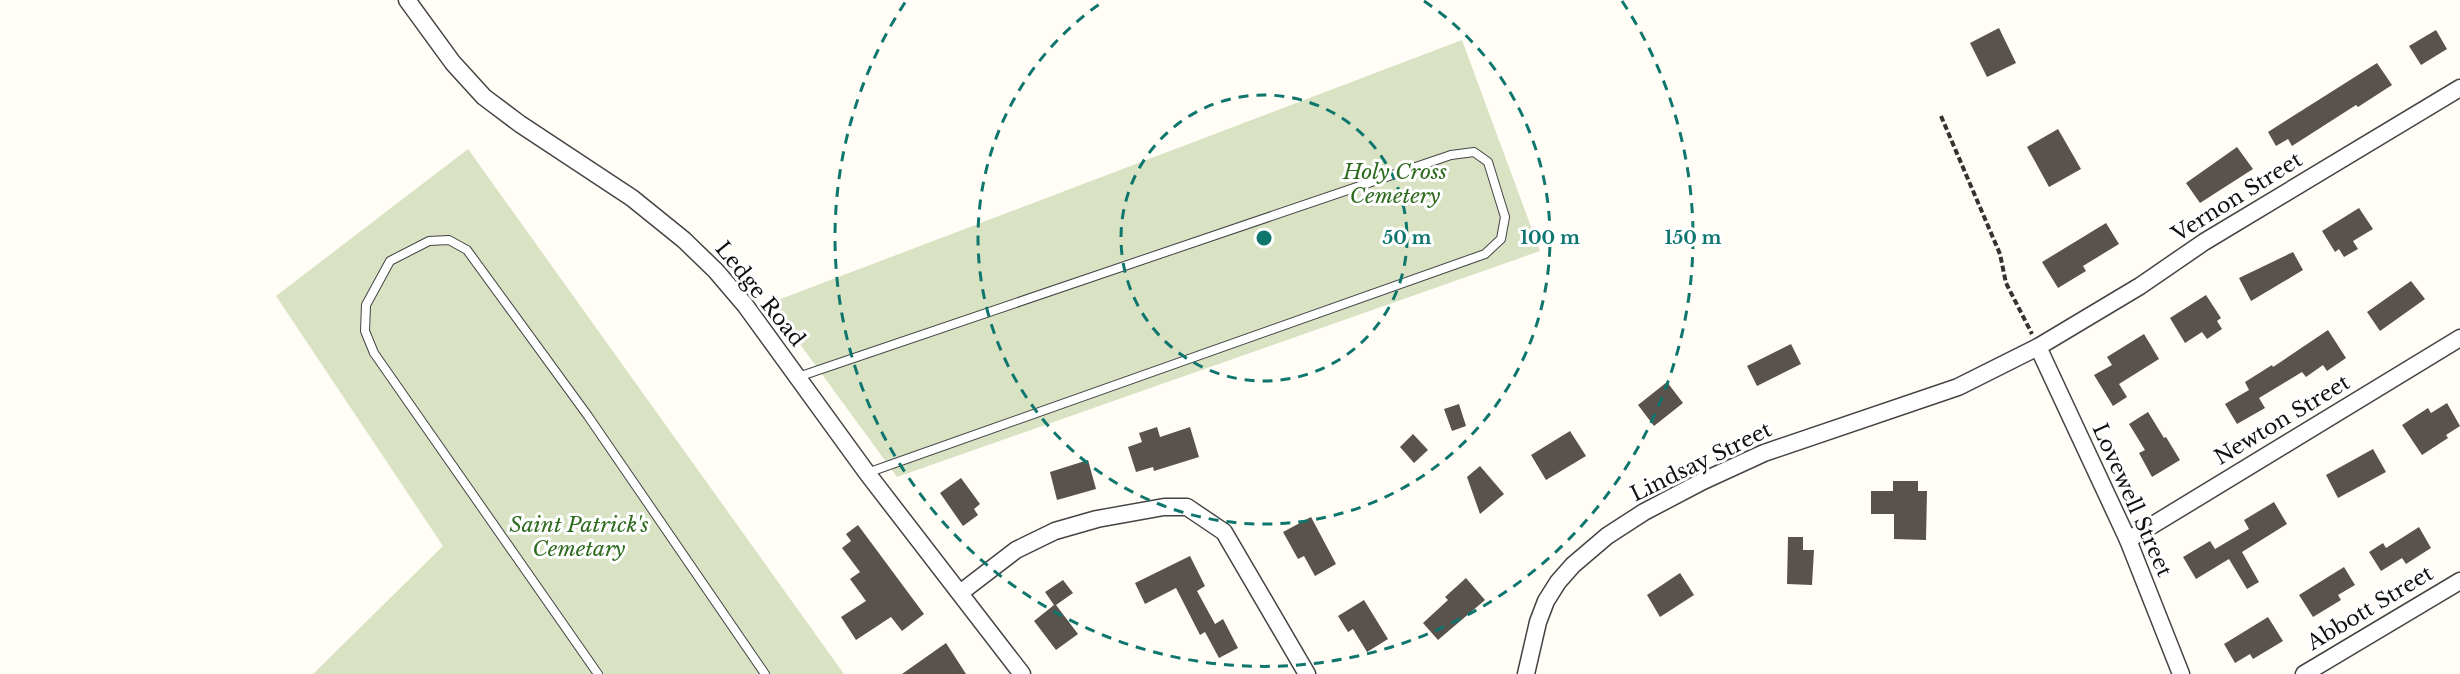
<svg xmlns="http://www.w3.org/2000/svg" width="2460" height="674" viewBox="0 0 2460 674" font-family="'Libre Baskerville',serif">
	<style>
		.cemetery { fill: #d9e3c4 }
		.building { fill: #5a524d }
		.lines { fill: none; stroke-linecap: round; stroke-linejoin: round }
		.lane-casing { stroke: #444; stroke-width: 10 }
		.street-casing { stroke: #444; stroke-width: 19 }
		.path { stroke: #333; stroke-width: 4; stroke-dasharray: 6 3; stroke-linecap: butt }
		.lane { stroke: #fff; stroke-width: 8 }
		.street { stroke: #fff; stroke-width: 16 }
		.ring { fill: none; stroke: #0f766e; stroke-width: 3; stroke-dasharray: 10 8 }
		.labels { text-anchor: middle; stroke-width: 6; stroke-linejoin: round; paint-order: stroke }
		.park-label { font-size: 21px; font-style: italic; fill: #2f6b1f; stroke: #fff }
		.street-label { font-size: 21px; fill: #111; stroke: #fff }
		.centre { fill: #0f766e; stroke: #fff; stroke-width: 3 }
		.ring-label { font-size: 18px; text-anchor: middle; font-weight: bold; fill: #0f766e; stroke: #fff; stroke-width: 6; stroke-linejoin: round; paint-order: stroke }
	</style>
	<rect width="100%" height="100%" fill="#fffdf5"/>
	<g class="cemetery">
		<path d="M 1462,40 L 1540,251 L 897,477 L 770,303 Z"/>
		<path d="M 468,149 L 844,674 L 313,674 L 443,546 L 276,296 Z"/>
	</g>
	<g class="building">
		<path d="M 1999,28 L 2016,63 L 1987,77 L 1970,43 Z"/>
		<path d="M 2436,30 L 2447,49 L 2421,65 L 2409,46 Z"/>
		<path d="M 2377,63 L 2392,85 L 2358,107 L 2356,105 L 2292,146 L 2288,139 L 2276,146 L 2268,132 Z"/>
		<path d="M 2058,129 L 2081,169 L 2049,187 L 2027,147 Z"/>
		<path d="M 2237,147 L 2253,169 L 2200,203 L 2186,183 Z"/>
		<path d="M 2359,208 L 2373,229 L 2353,241 L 2358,249 L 2344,257 L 2339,249 L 2335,252 L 2322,231 Z"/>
		<path d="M 2106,223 L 2119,244 L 2083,266 L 2086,271 L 2058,288 L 2042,262 Z"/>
		<path d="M 2293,252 L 2303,270 L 2251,301 L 2239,278 Z"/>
		<path d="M 2411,281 L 2425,299 L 2380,331 L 2367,312 Z"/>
		<path d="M 2206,295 L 2221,318 L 2217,321 L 2222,329 L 2207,339 L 2202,332 L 2185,343 L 2170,318 Z"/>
		<path d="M 2328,330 L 2346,358 L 2327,371 L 2323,365 L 2306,377 L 2302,372 L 2259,398 L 2265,408 L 2237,424 L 2225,404 L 2249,390 L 2245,382 L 2272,365 L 2273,367 Z"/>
		<path d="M 2144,334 L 2159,359 L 2119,384 L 2127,397 L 2113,406 L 2094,375 L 2112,365 L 2107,357 Z"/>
		<path d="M 1791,344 L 1801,364 L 1757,386 L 1747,366 Z"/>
		<path d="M 1667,382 L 1683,403 L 1654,426 L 1638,405 Z"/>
		<path d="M 2447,403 L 2460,426 L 2446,435 L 2448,438 L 2422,455 L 2402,425 L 2428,408 L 2431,413 Z"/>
		<path d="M 1459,404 L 1466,426 L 1452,431 L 1444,409 Z"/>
		<path d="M 2148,412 L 2164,438 L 2166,437 L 2180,460 L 2152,477 L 2139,453 L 2145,450 L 2129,424 Z"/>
		<path d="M 1157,427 L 1160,437 L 1190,427 L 1199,457 L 1154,471 L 1153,467 L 1136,472 L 1128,447 L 1142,442 L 1139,433 Z"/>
		<path d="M 1570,431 L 1586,456 L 1546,480 L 1531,455 Z"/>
		<path d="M 1413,434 L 1428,450 L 1414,463 L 1400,447 Z"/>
		<path d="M 2373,449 L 2386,472 L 2338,498 L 2326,475 Z"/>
		<path d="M 1088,460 L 1096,489 L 1057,500 L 1050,472 Z"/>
		<path d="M 1480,466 L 1504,494 L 1480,514 L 1467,477 Z"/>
		<path d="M 961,478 L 980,504 L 974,509 L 978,515 L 963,526 L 940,493 Z"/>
		<path d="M 1893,481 L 1918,481 L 1918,491 L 1927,491 L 1926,540 L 1894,539 L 1894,514 L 1871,514 L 1871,491 L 1893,491 Z"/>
		<path d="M 2274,502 L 2287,524 L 2242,552 L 2259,582 L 2247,589 L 2229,559 L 2196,579 L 2183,557 L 2210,541 L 2215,549 L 2249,529 L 2244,520 Z"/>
		<path d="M 1311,517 L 1336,564 L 1315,576 L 1304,556 L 1298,559 L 1283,532 Z"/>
		<path d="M 858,525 L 924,614 L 902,631 L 891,617 L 856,640 L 841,617 L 866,601 L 850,579 L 860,572 L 842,548 L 851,541 L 846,534 Z"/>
		<path d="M 2419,527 L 2431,548 L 2406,564 L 2402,558 L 2381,571 L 2369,552 L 2383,543 L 2386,548 Z"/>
		<path d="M 1788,537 L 1803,537 L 1803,550 L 1814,550 L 1812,585 L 1787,584 Z"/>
		<path d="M 1190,556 L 1205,586 L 1197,591 L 1215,624 L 1223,619 L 1238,648 L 1219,658 L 1205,632 L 1200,635 L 1176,588 L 1145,604 L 1135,583 Z"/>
		<path d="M 2344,567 L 2355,585 L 2338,595 L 2341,600 L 2313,617 L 2299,595 Z"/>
		<path d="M 1680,573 L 1694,595 L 1660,617 L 1647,595 Z"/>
		<path d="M 1466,578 L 1485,600 L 1438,640 L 1423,623 L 1448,600 L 1445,597 Z"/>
		<path d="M 1063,580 L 1073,593 L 1056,605 L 1078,634 L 1056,650 L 1034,621 L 1054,605 L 1045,592 Z"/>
		<path d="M 1364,600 L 1388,639 L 1367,652 L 1353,629 L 1348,632 L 1338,616 Z"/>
		<path d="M 2268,617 L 2283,641 L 2253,659 L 2250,654 L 2235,663 L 2224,644 Z"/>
		<path d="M 946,643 L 966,674 L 902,674 Z"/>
	</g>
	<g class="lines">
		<defs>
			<g id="lane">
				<path d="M 798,377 L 1451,155 L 1474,152 L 1488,162 L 1505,217 L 1501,239 L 1485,254 L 867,473"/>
				<path d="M 598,674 L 374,353 L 365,331 L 366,305 L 390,261 L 429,241 L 449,240 L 467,250 L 588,416 L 765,674"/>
			</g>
			<g id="street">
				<path d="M 407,0 L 453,63 L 484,97 L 520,124 L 632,198 L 684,240 L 716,271 L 745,305 L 867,473 L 1022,674"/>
				<path d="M 2038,347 L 2128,540 L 2181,674"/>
				<path d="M 2128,540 L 2460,338"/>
				<path d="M 960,593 L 1016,550 L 1055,531 L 1097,519 L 1164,507 L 1187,507 L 1224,532 L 1307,674"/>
				<path d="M 1526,674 L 1538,622 L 1546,601 L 1558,582 L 1573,565 L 1607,536 L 1644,512 L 1703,481 L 1764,453 L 1958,387 L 2038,347 L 2140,286 L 2204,242 L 2460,88"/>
				<path d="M 2304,674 L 2460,581"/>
			</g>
		</defs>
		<use href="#lane" class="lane-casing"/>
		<use href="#street" class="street-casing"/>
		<path class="path" d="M 1941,116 L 2000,254 L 2006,283 L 2032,334"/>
		<use href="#lane" class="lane"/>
		<use href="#street" class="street"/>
	</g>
	<g class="ring">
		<circle cx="1264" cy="238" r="143"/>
		<path d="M1424 1A286 286 0 1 1 1104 1"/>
		<path d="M1622 1A429 429 0 1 1 906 1"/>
	</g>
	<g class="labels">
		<g class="park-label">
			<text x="1395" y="179">Holy Cross<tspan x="1395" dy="24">Cemetery</tspan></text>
			<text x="579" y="532">Saint Patrick's<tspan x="579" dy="24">Cemetary</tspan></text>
		</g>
		<g class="street-label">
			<text transform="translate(2237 197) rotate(-32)" y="7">Vernon Street</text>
			<text transform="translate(760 294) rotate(51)" y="7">Ledge Road</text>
			<text transform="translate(2282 420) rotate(-31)" y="7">Newton Street</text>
			<text transform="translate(1701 462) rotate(-26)" y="7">Lindsay Street</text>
			<text transform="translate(2132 500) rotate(66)" y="7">Lovewell Street</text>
			<text transform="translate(2370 608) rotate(-31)" y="7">Abbott Street</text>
		</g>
	</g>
	<circle cx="1264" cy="238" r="9" class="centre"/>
	<g class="ring-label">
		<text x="1407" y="244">50 m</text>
		<text x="1550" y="244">100 m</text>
		<text x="1693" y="244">150 m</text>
	</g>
</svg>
